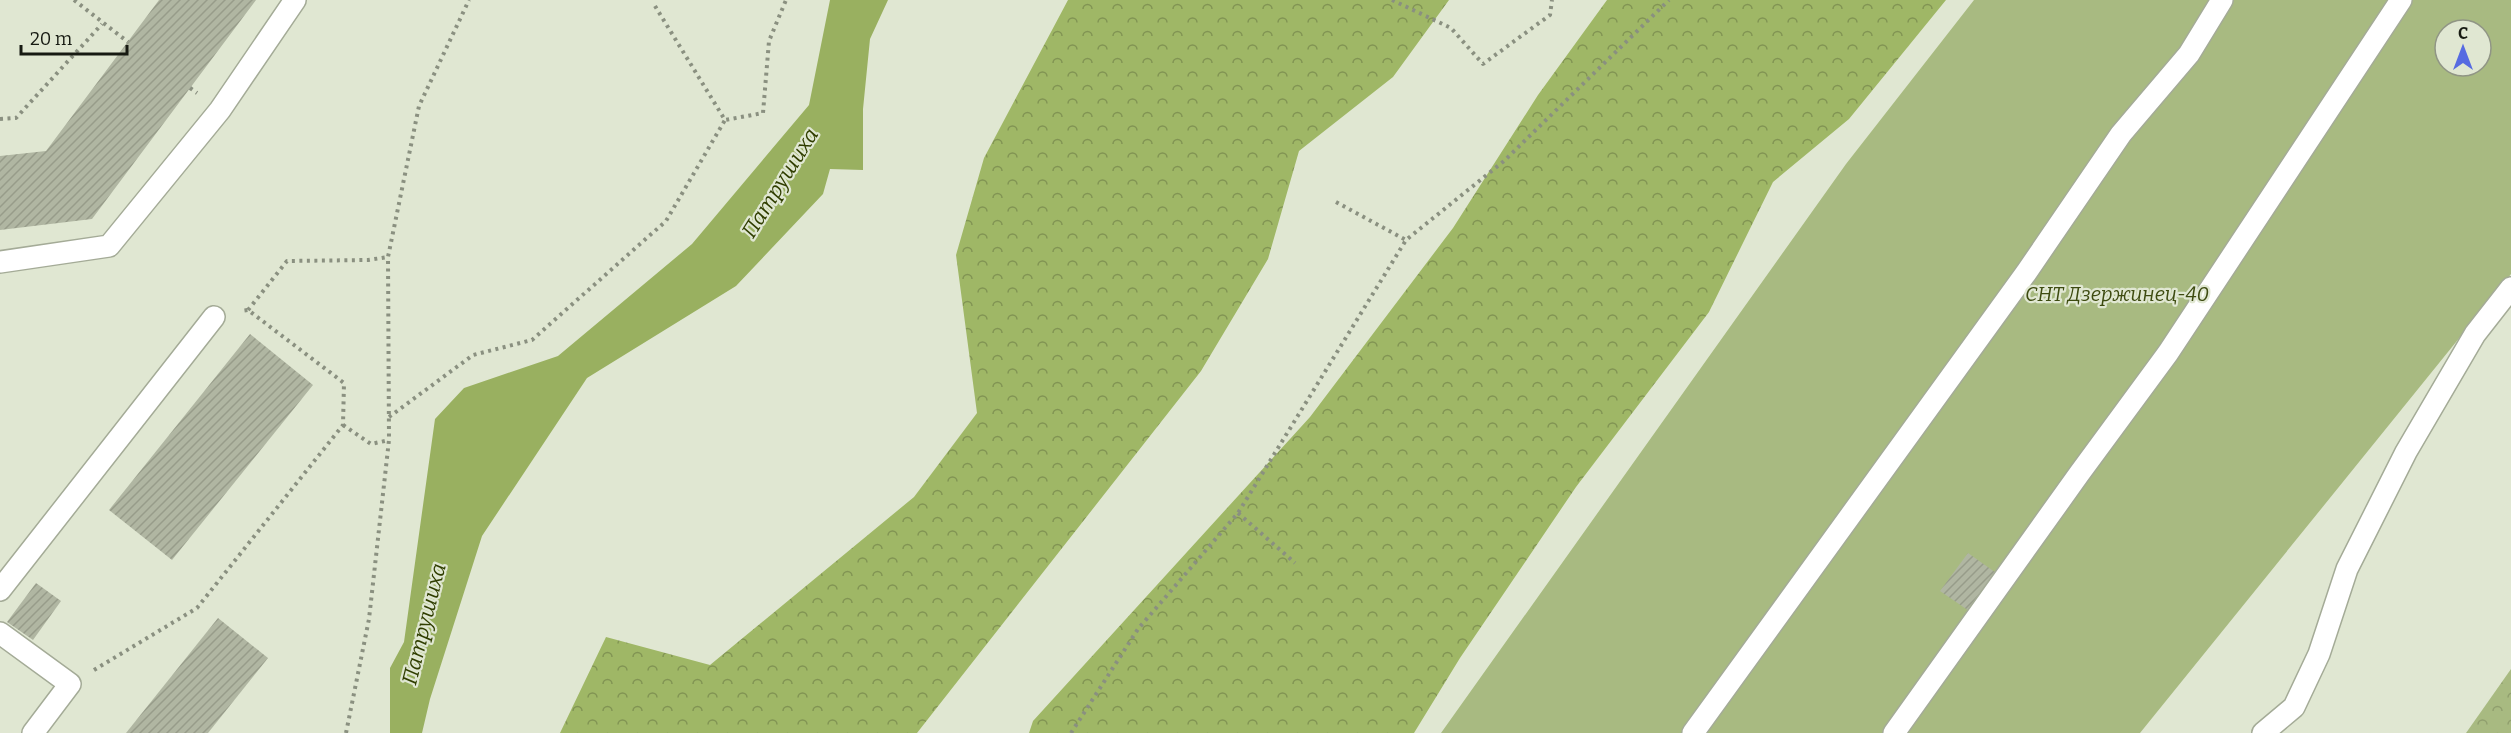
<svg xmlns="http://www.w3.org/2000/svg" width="2511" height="733" viewBox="0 0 2511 733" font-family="Bitter,serif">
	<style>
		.green { fill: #a8ba81; fill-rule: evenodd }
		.forest { fill: url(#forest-crowns) }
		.park { fill: url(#park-crowns) }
		.water { fill: #99b060 }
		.building { fill: url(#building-hatch) }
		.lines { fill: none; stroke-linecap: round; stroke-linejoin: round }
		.lane-casing { stroke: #a4ab97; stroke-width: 24 }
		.path { stroke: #8a9080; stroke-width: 4; stroke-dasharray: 3 4.5; stroke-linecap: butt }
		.lane { stroke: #fff; stroke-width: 21 }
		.labels { text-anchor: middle; stroke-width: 4.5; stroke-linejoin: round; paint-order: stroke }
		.park-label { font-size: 20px; font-style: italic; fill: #3d4b10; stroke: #e0e7d2 }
		.water-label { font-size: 21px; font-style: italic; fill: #303e00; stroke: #e0e7d2 }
	</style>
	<defs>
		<pattern id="forest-crowns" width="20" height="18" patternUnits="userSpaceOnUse" patternTransform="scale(1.5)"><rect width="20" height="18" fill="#9fb766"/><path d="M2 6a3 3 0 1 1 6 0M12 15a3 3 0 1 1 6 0" fill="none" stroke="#819453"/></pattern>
		<pattern id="park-crowns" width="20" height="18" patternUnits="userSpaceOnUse" patternTransform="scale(1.5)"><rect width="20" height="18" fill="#a8ba81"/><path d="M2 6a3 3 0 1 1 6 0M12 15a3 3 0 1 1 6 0" fill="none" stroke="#909f6e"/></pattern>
		<pattern id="building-hatch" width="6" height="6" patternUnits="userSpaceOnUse" patternTransform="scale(1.5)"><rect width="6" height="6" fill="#b0b6a2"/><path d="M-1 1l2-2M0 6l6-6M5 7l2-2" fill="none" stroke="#979c8a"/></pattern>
	</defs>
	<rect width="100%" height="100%" fill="#e0e7d2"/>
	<path class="green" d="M 1974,0 L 2511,0 L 2511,274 L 2140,733 L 1441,733 L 1846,164 ZM 2445,30 L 2481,30 L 2481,66 L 2445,66 Z"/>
	<g class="forest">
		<path d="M 1068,0 L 1449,0 L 1393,77 L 1299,151 L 1268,259 L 1201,371 L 917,733 L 560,733 L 606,637 L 710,665 L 914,497 L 977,413 L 956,255 L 984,158 Z"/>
		<path d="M 1607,0 L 1946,0 L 1849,119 L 1773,182 L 1709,312 L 1576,487 L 1460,658 L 1414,733 L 1029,733 L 1033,721 L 1310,417 L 1453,228 L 1538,95 Z"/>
	</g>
	<path class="park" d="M 2511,669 L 2511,733 L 2466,733 Z"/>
	<path class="water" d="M 830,0 L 888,0 L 870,39 L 863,109 L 863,170 L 830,169 L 823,194 L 736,286 L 587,378 L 482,536 L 430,699 L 422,733 L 390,733 L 390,668 L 404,642 L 435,419 L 464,388 L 558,356 L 692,244 L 809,105 Z"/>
	<g class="building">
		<path d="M 159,0 L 256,0 L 92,219 L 0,230 L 0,156 L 46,151 Z"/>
		<path d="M 250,334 L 313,385 L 172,560 L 109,510 Z"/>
		<path d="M 1968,553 L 1999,575 L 1972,613 L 1940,591 Z"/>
		<path d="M 36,583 L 61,601 L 33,640 L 7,622 Z"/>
		<path d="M 218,618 L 268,658 L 208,733 L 126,733 Z"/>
	</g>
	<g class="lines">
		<defs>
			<g id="lane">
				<path d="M 0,262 L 109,246 L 220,110 L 295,0"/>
				<path d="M 0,590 L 214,317"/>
				<path d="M 0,633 L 70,684 L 33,733"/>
				<path d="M 1693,733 L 2026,273 L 2121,134 L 2189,54 L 2222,0"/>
				<path d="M 1894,733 L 2079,474 L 2168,353 L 2401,0"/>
				<path d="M 2263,733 L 2294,707 L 2319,654 L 2347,569 L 2406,452 L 2475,334 L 2511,288"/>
			</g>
		</defs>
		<use href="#lane" class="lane-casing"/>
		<g class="path">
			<path d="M 74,0 L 128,42"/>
			<path d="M 1392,0 L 1451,28 L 1483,64 L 1550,15 L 1552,0"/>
			<path d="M 655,6 L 725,120 L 763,113 L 769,41 L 786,0"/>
			<path d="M 190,88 L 197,93"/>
			<path d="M 0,119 L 16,118 L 102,24"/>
			<path d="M 1336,202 L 1406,240"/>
			<path d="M 248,310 L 287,261 L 368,260 L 388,257"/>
			<path d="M 389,417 L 473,355 L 532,340 L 666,221 L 725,120"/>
			<path d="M 343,425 L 371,444 L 389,440"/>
			<path d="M 1238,513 L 1295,563"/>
			<path d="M 94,670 L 197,608 L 343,425 L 344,383 L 248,310 L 241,311"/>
			<path d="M 346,733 L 369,619 L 389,440 L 388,257 L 419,106 L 469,0"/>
			<path d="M 1071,733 L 1138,629 L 1238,513 L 1406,240 L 1504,161 L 1669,0"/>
		</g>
		<use href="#lane" class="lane"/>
	</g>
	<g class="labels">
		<g class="park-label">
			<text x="2117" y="301">СНТ Дзержинец-40</text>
		</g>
		<g class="water-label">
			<text transform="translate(780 183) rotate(-58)" y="7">Патрушиха</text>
			<text transform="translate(424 624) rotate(-76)" y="7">Патрушиха</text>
		</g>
	</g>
	<g transform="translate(2463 48)"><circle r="28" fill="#e0e7d2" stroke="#909585" stroke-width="1.5"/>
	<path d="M0-4.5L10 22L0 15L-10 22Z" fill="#576be1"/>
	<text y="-9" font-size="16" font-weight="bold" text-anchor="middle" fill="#171a12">С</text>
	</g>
	<path d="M21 45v9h106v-9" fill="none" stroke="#171a12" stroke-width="3"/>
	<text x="30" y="45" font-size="18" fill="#171a12" stroke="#e0e7d2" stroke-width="4.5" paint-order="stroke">20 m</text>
</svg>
